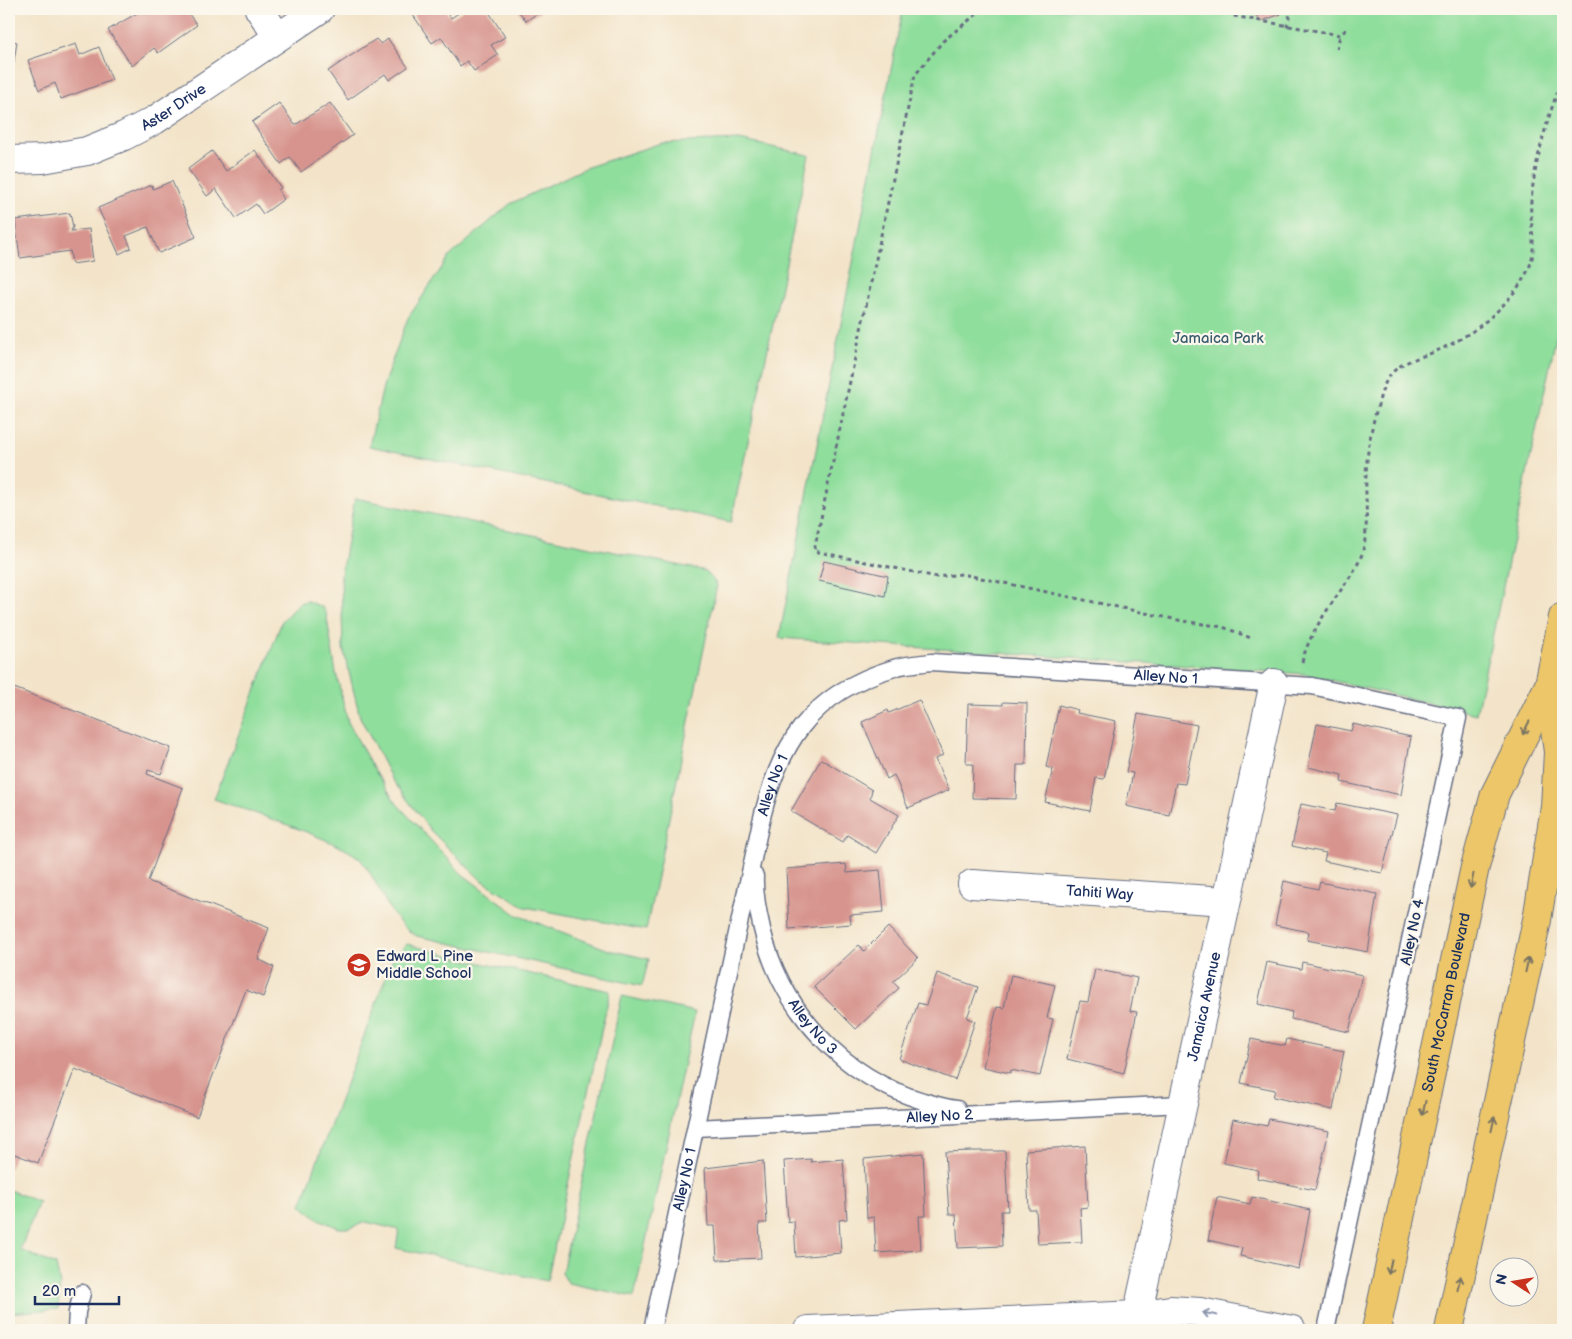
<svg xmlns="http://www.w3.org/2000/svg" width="1572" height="1339" viewBox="0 0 1572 1339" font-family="'Balsamiq Sans',sans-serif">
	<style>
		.green { fill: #8fde9c; stroke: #55867d }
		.building { fill: #d7948e }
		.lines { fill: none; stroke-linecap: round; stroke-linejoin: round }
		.service-casing { stroke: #676e83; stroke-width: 19 }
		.minor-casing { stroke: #676e83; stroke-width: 30 }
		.tertiary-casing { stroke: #676e83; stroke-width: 30 }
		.primary-casing { stroke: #676e83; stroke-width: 30 }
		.path { stroke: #676e83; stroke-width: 3; stroke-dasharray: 4 4; stroke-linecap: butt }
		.service { stroke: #fff; stroke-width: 16 }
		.minor { stroke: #fff; stroke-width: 28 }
		.tertiary { stroke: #fff; stroke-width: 28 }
		.primary { stroke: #ecc669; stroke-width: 28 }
		.oneway { stroke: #797363 }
		.oneway2 { stroke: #8d97ae }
		.labels { text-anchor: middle; stroke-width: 4.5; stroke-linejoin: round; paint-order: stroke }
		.street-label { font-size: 15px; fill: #1b2f5e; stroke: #fbf7ec }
		.park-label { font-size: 15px; fill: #385b6e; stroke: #fbf7ec }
		.poi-label { font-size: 15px; fill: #1b2f5e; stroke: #fbf7ec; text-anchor: start }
	</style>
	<rect width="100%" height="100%" fill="#fbf7ec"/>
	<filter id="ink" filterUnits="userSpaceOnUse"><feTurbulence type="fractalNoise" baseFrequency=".02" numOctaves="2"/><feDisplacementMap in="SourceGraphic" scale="10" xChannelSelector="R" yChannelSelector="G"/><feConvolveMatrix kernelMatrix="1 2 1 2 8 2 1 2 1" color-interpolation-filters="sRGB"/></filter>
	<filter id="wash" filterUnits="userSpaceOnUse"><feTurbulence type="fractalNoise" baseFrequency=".0096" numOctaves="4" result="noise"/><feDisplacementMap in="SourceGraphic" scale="20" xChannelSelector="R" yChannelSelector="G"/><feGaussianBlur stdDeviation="1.12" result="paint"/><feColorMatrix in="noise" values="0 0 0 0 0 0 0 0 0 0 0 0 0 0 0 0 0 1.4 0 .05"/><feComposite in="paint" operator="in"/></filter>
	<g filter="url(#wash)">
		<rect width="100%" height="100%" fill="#f3e4c9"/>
		<g class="green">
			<path d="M 903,9 L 1563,9 L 1563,304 L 1476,714 L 1304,674 L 779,638 Z"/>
			<path d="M 739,140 L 809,155 L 731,522 L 369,446 L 384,383 L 408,318 L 449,257 L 510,204 L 585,168 L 661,143 Z"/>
			<path d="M 355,498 L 706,571 L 717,585 L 646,930 L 525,907 L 480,879 L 431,831 L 391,778 L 360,717 L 343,648 L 341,574 Z"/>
			<path d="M 307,601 L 322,607 L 326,613 L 336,673 L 348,722 L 373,768 L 397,804 L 462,874 L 517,915 L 609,950 L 649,959 L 642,986 L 417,936 C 388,922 381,884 361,860 C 345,842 242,809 214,799 L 282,621 L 299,603 Z"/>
			<path d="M 407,944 L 458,958 L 610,991 L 547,1281 L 396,1248 L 399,1230 L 366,1222 L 350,1228 L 339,1228 L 316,1218 L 301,1205 L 393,958 Z"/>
			<path d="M 622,996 L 695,1012 L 634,1297 L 568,1283 L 562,1273 Z"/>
			<path d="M 9,1190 L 39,1202 L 20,1250 L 56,1265 L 60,1284 L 58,1309 L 9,1313 Z"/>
		</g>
		<g id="blocks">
			<g class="building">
				<path d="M 144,9 L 185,9 L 197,25 L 158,53 L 154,48 L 132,66 L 108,30 Z"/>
				<path d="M 422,9 L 445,9 L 451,18 L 465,9 L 487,9 L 505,37 L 491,45 L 498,55 L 474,71 L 467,61 L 460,66 L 441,37 L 432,43 L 413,15 Z"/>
				<path d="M 517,9 L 544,9 L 526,21 Z"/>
				<path d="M 1249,9 L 1283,9 L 1281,14 L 1262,21 Z"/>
				<path d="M 376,39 L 381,44 L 388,39 L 408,67 L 389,80 L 385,74 L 348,100 L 328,71 Z"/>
				<path d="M 9,40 L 17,42 L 10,87 L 9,87 Z"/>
				<path d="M 76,44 L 80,55 L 99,47 L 112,80 L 61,99 L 55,83 L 39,90 L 28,60 Z"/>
				<path d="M 279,103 L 295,125 L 330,103 L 353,135 L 301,172 L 290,157 L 281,164 L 252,122 Z"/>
				<path d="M 255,150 L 281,188 L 278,190 L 284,199 L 263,214 L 256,204 L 236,218 L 216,189 L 207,196 L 188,169 L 212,151 L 226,171 Z"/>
				<path d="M 172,181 L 196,237 L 159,253 L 148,227 L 126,236 L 131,248 L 119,254 L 98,208 L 152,185 L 153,189 Z"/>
				<path d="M 70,213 L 73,227 L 71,231 L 89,229 L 93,261 L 72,264 L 70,251 L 20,258 L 15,220 Z"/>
				<path d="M 824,561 L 888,576 L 885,596 L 819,581 Z"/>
				<path d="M 9,686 L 171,748 L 161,774 L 148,770 L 147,774 L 183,788 L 148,881 L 269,928 L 258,959 L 274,967 L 263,997 L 246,990 L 197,1117 L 75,1069 L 38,1163 L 15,1154 L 9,1169 Z"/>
				<path d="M 919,700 L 943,755 L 935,759 L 949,790 L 908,808 L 894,775 L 887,779 L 862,722 L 888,710 L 889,713 Z"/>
				<path d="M 1003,702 L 1027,703 L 1026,765 L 1017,765 L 1016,799 L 972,798 L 973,764 L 966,764 L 968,704 L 1003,705 Z"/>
				<path d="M 1059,705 L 1078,710 L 1077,713 L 1116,721 L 1104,779 L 1096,778 L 1090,811 L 1045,802 L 1053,769 L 1046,767 Z"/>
				<path d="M 1138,714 L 1197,725 L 1185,784 L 1176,783 L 1169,815 L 1126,806 L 1133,773 L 1126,772 Z"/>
				<path d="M 1317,724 L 1351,731 L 1353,724 L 1411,737 L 1401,795 L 1341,782 L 1342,775 L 1308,767 Z"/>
				<path d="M 821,759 L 872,790 L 870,798 L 899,815 L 876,853 L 847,835 L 843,842 L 791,811 Z"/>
				<path d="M 1337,803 L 1397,815 L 1382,873 L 1324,861 L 1326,853 L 1292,846 L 1301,804 L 1335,811 Z"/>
				<path d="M 846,864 L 847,873 L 880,870 L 884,912 L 850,915 L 851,924 L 789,929 L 786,869 Z"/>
				<path d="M 1284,881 L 1318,889 L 1320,882 L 1377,894 L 1368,952 L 1307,940 L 1309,932 L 1275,925 Z"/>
				<path d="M 888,927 L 918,958 L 893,982 L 899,988 L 856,1029 L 814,987 L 859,945 L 864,951 Z"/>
				<path d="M 1267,962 L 1301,969 L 1302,962 L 1362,975 L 1349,1032 L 1291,1019 L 1292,1012 L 1258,1004 Z"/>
				<path d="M 1095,969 L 1137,978 L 1130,1011 L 1137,1012 L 1124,1073 L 1067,1059 L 1080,1001 L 1088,1002 Z"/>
				<path d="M 937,973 L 978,987 L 967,1018 L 975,1021 L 955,1080 L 899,1059 L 918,1003 L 926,1005 Z"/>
				<path d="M 1011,975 L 1055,985 L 1047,1018 L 1053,1019 L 1040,1076 L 1011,1070 L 1010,1073 L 983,1067 L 997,1007 L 1004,1008 Z"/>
				<path d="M 1251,1039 L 1285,1046 L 1287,1039 L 1344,1051 L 1333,1110 L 1273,1097 L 1275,1090 L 1241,1083 Z"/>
				<path d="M 1233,1119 L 1267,1126 L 1269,1119 L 1329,1131 L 1315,1190 L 1257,1178 L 1258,1170 L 1224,1163 Z"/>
				<path d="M 1085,1146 L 1088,1207 L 1080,1208 L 1082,1242 L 1038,1244 L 1036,1210 L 1029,1210 L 1026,1150 Z"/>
				<path d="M 972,1151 L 1005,1151 L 1008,1211 L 1001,1211 L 1002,1246 L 958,1248 L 956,1214 L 949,1214 L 945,1152 Z"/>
				<path d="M 923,1153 L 926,1216 L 919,1216 L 921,1250 L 876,1253 L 874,1217 L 867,1218 L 864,1159 Z"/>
				<path d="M 811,1159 L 811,1162 L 843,1159 L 847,1219 L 839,1220 L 841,1253 L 796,1257 L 794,1221 L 788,1222 L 784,1161 Z"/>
				<path d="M 763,1161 L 767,1223 L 759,1223 L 761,1258 L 717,1260 L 715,1226 L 708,1226 L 705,1168 Z"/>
				<path d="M 1562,1179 L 1563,1179 L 1563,1213 L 1560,1212 L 1562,1202 L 1558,1201 Z"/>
				<path d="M 1217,1197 L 1250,1204 L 1252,1197 L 1310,1210 L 1299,1269 L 1240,1256 L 1242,1248 L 1208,1240 Z"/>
			</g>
		</g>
	</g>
	<g filter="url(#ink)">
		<use href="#blocks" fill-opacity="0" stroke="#676e83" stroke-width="1"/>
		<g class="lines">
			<defs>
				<g id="service">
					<path id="s1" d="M 755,876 C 754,894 758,912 762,929 C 781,1010 843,1077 923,1101 C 934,1104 945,1108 957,1109"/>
					<path id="s2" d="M 696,1128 L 1182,1104"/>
					<path d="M 76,1330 L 77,1312 L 82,1293"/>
					<path id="s3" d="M 652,1330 L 760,826 C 778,745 810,693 894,668 C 905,664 919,664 931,662 L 1312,686 L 1458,718 L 1326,1330"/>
				</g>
				<g id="minor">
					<path d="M 259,9 L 278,37"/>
					<path id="s4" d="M 9,160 L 43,159 L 87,151 L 124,136 L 155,120 L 320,9"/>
					<path id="s5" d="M 972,884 L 1226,901"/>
					<path id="s6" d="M 1134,1330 L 1274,683"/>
				</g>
				<path id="tertiary" d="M 808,1330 L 1137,1315 L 1170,1310 L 1200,1312 L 1292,1330"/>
				<g id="primary">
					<path id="s7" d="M 1376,1330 L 1475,867 L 1495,794 L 1549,685 L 1563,617"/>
					<path d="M 1449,1330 L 1537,920 L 1555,807 L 1558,752 L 1549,685"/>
				</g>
			</defs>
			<use href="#service" class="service-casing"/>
			<use href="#minor" class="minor-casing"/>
			<use href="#tertiary" class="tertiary-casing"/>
			<use href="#primary" class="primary-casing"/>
			<g class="path">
				<path d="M 983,9 L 943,41 L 915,75 L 814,551 L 937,577 L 962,574 L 1183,621 L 1223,627 L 1251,638"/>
				<path d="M 1235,9 L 1233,16 L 1340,35 L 1349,27"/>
				<path d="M 1287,27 L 1291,9"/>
				<path d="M 1337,49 L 1340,35"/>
				<path d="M 1302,662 C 1309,635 1325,613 1341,590 C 1349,578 1360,564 1363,550 C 1369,525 1365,501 1366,475 C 1367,451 1371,428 1378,405 C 1381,394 1384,382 1391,374 C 1404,359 1425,357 1441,349 C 1475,334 1513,303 1529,268 C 1538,248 1529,222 1531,201 C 1535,159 1548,116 1563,77"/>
			</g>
			<use href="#service" class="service"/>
			<use href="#minor" class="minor"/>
			<use href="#tertiary" class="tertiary"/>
			<use href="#primary" class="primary"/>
		</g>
		<defs><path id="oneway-shaft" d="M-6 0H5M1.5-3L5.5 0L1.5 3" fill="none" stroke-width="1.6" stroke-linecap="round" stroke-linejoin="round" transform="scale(1.25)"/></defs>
		<g class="oneway">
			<use href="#oneway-shaft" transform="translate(1526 728) rotate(117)"/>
			<use href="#oneway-shaft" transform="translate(1472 881) rotate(102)"/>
			<use href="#oneway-shaft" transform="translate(1527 965) rotate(-78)"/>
			<use href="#oneway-shaft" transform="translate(1424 1108) rotate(102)"/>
			<use href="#oneway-shaft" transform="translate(1493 1124) rotate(-78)"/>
			<use href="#oneway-shaft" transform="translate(1390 1267) rotate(102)"/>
			<use href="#oneway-shaft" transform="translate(1459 1283) rotate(-78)"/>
		</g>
		<use class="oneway2" href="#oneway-shaft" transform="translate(1210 1314) rotate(-168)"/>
	</g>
	<defs>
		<symbol id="school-disc" viewBox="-11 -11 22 22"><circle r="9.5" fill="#c8321e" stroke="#fbf7ec"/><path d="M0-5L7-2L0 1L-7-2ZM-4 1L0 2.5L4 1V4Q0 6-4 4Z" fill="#fff"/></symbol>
	</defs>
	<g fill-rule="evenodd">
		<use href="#school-disc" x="345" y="951" width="28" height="28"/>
	</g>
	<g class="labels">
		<g class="street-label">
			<text dy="5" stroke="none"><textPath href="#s4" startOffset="176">Aster Drive</textPath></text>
			<text dy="5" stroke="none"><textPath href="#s3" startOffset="1008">Alley No 1</textPath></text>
			<text dy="5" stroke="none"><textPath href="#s3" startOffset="558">Alley No 1</textPath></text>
			<text dy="5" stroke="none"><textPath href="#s5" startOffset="128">Tahiti Way</textPath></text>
			<text transform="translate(1412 932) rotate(-78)" y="5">Alley No 4</text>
			<text dy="5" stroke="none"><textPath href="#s7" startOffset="335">South McCarran Boulevard</textPath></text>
			<text dy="5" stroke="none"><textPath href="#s6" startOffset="331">Jamaica Avenue</textPath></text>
			<text dy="5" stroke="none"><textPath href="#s1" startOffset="165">Alley No 3</textPath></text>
			<text dy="5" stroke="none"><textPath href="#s2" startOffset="244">Alley No 2</textPath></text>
			<text dy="5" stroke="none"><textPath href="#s3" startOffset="154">Alley No 1</textPath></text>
		</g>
		<g class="park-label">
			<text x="1218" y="343">Jamaica Park</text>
		</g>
		<g class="poi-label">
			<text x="376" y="961">Edward L Pine<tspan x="376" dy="17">Middle School</tspan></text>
		</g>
	</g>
	<rect width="1572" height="1339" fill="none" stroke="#fbf7ec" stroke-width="30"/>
	<g transform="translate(1514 1282) rotate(282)"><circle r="24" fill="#fbf7ec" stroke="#a1a7b3"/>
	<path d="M0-4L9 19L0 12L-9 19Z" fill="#c8321e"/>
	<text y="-8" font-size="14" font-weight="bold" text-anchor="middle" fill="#1b2f5e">N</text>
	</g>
	<path d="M35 1296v8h84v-8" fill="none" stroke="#1b2f5e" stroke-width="2.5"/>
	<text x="42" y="1296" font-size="15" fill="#1b2f5e" stroke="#fbf7ec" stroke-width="4" paint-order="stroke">20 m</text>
</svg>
